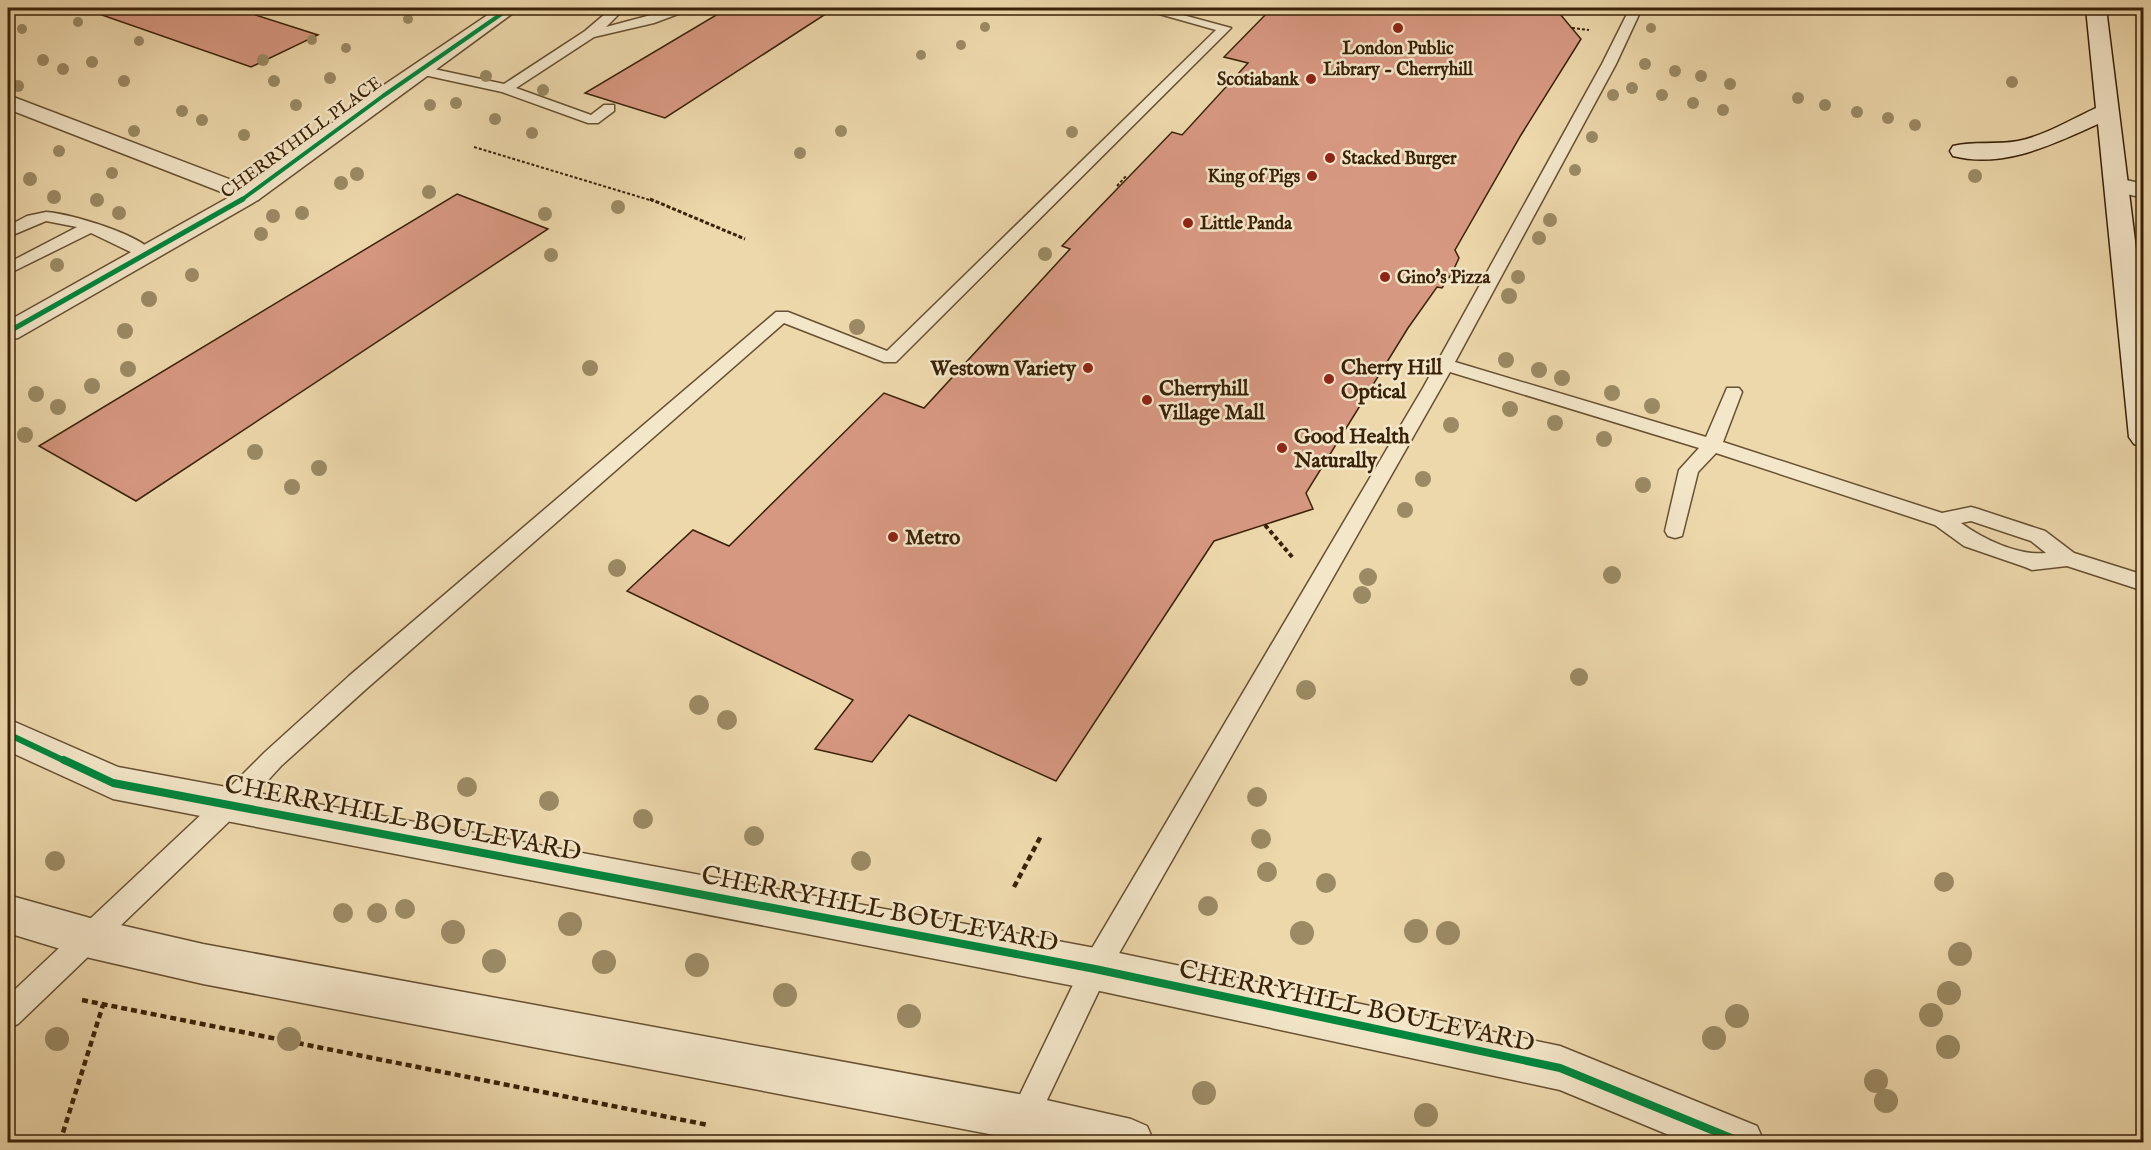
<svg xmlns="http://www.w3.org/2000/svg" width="2151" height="1150" viewBox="0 0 2151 1150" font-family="'IM FELL English',serif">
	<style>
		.building { fill: #d79881; stroke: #3a2208; stroke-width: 1.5 }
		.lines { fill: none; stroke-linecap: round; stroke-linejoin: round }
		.service-casing { stroke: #675031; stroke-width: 3 }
		.minor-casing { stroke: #675031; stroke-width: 3 }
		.tertiary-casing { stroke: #675031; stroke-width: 3 }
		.secondary-casing { stroke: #3a2208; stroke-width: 3 }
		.path-far3 { stroke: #3a2208; stroke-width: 2; stroke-dasharray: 3 2; stroke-linecap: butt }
		.path-far2 { stroke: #3a2208; stroke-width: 3; stroke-dasharray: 4 2; stroke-linecap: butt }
		.path-far1 { stroke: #3a2208; stroke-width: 4; stroke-dasharray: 4.5 3; stroke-linecap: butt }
		.path { stroke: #3a2208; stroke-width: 4.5; stroke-dasharray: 6 4; stroke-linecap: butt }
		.service { fill: #f3e6c9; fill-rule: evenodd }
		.minor { fill: #f3e6c9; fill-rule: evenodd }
		.tertiary { fill: #f3e6c9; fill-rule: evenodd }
		.secondary { fill: #f3e6c9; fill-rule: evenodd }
		.cycleway-far3-casing { stroke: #f3e6c9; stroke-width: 6 }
		.cycleway-far2-casing { stroke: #f3e6c9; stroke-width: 8 }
		.cycleway-far1-casing { stroke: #f3e6c9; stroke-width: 10 }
		.cycleway-casing { stroke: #f3e6c9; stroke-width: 11 }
		.cycleway-far3 { stroke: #00873e; stroke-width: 4 }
		.cycleway-far2 { stroke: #00873e; stroke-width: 5 }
		.cycleway-far1 { stroke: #00873e; stroke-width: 6 }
		.cycleway { stroke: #00873e; stroke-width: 8 }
		.tree { fill: #9b8a64 }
		.poi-dot { fill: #8f2418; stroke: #f3e6c9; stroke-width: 2 }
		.labels { text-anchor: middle; stroke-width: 5; stroke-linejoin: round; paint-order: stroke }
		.far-poi-label { font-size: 18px; font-weight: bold; fill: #3a2208; stroke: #f3e6c9; text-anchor: start }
		.far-street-label { font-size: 18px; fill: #3a2208; stroke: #f3e6c9 }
		.poi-label { font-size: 21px; font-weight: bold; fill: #3a2208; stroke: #f3e6c9; text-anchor: start }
		.near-street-label { font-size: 26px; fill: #3a2208; stroke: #f3e6c9 }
	</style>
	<rect width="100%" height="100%" fill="#edd8ac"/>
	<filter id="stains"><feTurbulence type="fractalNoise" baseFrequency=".00333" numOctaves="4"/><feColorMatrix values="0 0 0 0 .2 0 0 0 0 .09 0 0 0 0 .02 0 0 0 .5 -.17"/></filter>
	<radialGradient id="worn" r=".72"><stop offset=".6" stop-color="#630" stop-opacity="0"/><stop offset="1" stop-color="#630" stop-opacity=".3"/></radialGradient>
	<g class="building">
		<path d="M 100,8 L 234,8 L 318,35 L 251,67 L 99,14 Z"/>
		<path d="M 728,8 L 835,8 L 665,118 L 585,93 Z"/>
		<path d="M 1272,8 L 1555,8 L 1581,39 L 1521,135 L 1455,250 L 1459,258 L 1452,273 L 1442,288 L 1437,287 L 1408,328 L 1306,493 L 1313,509 L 1214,541 L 1056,781 L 909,715 L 872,762 L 815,749 L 853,700 L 627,591 L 693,530 L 729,546 L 884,393 L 924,408 L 1070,249 L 1062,246 L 1172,132 L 1182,135 L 1248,63 L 1224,57 Z"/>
		<path d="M 457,194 L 548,229 L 136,501 L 39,446 Z"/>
	</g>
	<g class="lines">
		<defs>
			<g id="service">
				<path d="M 612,8 L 625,8 L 606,27 L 677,8 L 694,8 L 654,23 L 594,37 L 516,88 L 591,115 L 604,105 L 614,105 L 614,111 L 598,123 L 588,123 L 502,92 L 415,73 L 413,70 L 420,66 L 504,84 L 585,31 Z"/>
				<path d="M 1138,8 L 1157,8 L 1231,28 L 896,362 L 884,362 L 784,323 L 365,690 L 281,766 L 240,811 L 18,1024 L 8,1028 L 8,996 L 222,795 L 265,752 L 349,676 L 776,312 L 788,312 L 887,351 L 1216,30 Z"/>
				<path d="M 1630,8 L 1642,8 L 1616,64 L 1455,362 L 1706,437 L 1727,388 L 1739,388 L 1742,392 L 1723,442 L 1942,513 L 1971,507 L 1978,509 L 2045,531 L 2074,553 L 2144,575 L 2144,591 L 2067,566 L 2032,570 L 2025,567 L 1964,546 L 1935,525 L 1716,453 L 1698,472 L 1682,536 L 1675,538 L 1668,536 L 1665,531 L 1679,470 L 1699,448 L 1450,372 L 1105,978 L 1027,1142 L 997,1142 L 1085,960 L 1423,388 L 1602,64 ZM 1971,521 L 2031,541 L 2046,553 C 2018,556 1983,539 1961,523 Z"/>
				<path d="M 46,212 C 71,214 140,234 155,254 L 153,257 L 141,257 L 91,233 L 8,274 L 8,263 L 77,227 L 46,221 L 8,237 L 8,226 L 27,216 Z"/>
			</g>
			<g id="minor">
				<path d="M 8,95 L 258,190 L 262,195 L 258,200 L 242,200 L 8,109 Z"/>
				<path d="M 2117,178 L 2144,184 L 2144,198 L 2109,190 L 2105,185 L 2109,180 Z"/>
			</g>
			<g id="tertiary">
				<path d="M 498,8 L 520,8 L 258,200 L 18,338 L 8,340 L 8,321 L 242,190 L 375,91 Z"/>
				<path d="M 8,719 L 118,767 L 1095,948 L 1560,1046 L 1757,1126 L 1764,1142 L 1686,1142 L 1560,1090 L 1095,990 L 113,799 L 8,751 Z"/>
				<path d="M 8,895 L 90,918 L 203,944 L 1024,1095 L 1131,1119 L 1147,1126 L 1154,1142 L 1031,1142 L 203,984 L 90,958 L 8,933 Z"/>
			</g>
			<path id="secondary" d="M 2086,8 L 2106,8 L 2144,313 L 2144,447 L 2134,444 L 2129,437 L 2098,124 C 2053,144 2004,169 1953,156 L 1950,151 L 1953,146 C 1974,141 1997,145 2018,141 C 2044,136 2072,119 2096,108 Z"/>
		</defs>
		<use href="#service" class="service-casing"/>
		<use href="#minor" class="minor-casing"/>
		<use href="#tertiary" class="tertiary-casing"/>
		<use href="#secondary" class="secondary-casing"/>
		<g class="path-far3">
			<path d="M 2029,8 L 2036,11"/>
			<path d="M 1572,28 L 1589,30"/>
			<path d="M 474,147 L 653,201"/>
			<path d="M 1117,186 L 1127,175"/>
		</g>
		<path class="path-far2" d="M 650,199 L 745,239"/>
		<path class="path-far1" d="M 1265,525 L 1293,558"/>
		<g class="path">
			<path d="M 1014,887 L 1042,834"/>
			<path d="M 82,1000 L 708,1125"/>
			<path d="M 60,1142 L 103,1005"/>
		</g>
		<use href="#service" class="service"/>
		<use href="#minor" class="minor"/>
		<use href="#tertiary" class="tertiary"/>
		<use href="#secondary" class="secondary"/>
		<defs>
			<path id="cycleway-far3" d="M 240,201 L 383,96 L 510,8"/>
			<path id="cycleway-far2" d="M 8,332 L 243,199"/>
			<path id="cycleway-far1" d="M 8,734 L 67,762"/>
			<path id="cycleway" d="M 64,760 L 113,783 L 1095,969 L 1560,1068 L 1741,1142"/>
		</defs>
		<use href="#cycleway-far3" class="cycleway-far3-casing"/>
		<use href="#cycleway-far2" class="cycleway-far2-casing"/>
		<use href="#cycleway-far1" class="cycleway-far1-casing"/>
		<use href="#cycleway" class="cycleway-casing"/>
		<use href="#cycleway-far3" class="cycleway-far3"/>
		<use href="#cycleway-far2" class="cycleway-far2"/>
		<use href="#cycleway-far1" class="cycleway-far1"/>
		<use href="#cycleway" class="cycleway"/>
	</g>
	<g class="tree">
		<circle cx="408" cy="19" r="5"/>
		<circle cx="78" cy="22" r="5"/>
		<circle cx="985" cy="27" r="5"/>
		<circle cx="1651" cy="28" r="5"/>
		<circle cx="22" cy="29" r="5"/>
		<circle cx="312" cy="40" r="5"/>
		<circle cx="139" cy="41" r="5"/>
		<circle cx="961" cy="45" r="5"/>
		<circle cx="346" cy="48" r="5"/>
		<circle cx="921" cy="55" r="5"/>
		<circle cx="43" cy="60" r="6"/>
		<circle cx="263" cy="60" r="6"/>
		<circle cx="92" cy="62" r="6"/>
		<circle cx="1645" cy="64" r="6"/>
		<circle cx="63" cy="69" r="6"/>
		<circle cx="1675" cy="71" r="6"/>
		<circle cx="486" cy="76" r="6"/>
		<circle cx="1701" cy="76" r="6"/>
		<circle cx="330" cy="78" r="6"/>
		<circle cx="124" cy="81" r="6"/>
		<circle cx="274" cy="81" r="6"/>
		<circle cx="2012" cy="82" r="6"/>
		<circle cx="1730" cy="84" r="6"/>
		<circle cx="18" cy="86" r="6"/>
		<circle cx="1632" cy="88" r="6"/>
		<circle cx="543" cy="90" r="6"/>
		<circle cx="1613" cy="95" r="6"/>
		<circle cx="1662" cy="95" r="6"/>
		<circle cx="1798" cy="98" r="6"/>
		<circle cx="456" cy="103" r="6"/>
		<circle cx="1693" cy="103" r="6"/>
		<circle cx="296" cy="105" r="6"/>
		<circle cx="430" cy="105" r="6"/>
		<circle cx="1825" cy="105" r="6"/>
		<circle cx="1723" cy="110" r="6"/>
		<circle cx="182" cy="111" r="6"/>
		<circle cx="1857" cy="112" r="6"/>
		<circle cx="1888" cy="118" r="6"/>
		<circle cx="495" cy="119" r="6"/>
		<circle cx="202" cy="120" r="6"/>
		<circle cx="1915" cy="125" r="6"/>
		<circle cx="134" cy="131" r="6"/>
		<circle cx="841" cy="131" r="6"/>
		<circle cx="1072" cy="132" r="6"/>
		<circle cx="532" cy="133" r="6"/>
		<circle cx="244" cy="135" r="6"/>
		<circle cx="1592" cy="137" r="6"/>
		<circle cx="59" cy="151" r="6"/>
		<circle cx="800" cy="153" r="6"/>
		<circle cx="1575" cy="170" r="6"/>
		<circle cx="112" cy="173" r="6"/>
		<circle cx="357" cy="174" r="7"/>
		<circle cx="1975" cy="176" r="7"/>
		<circle cx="30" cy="179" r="7"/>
		<circle cx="341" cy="183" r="7"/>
		<circle cx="429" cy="192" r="7"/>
		<circle cx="54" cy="197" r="7"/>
		<circle cx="97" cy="200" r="7"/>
		<circle cx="618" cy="207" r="7"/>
		<circle cx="119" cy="213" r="7"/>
		<circle cx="302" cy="213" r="7"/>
		<circle cx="545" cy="214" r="7"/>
		<circle cx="273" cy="216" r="7"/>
		<circle cx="1550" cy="220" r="7"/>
		<circle cx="261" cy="234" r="7"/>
		<circle cx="1539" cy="238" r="7"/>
		<circle cx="1045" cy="254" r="7"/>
		<circle cx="551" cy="255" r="7"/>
		<circle cx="57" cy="265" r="7"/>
		<circle cx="192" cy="275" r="7"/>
		<circle cx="1518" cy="277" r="7"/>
		<circle cx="1509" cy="296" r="8"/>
		<circle cx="149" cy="299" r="8"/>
		<circle cx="857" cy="327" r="8"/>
		<circle cx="125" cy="331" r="8"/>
		<circle cx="1506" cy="360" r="8"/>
		<circle cx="590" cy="368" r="8"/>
		<circle cx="128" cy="369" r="8"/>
		<circle cx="1539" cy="370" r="8"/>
		<circle cx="1562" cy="378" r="8"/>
		<circle cx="92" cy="386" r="8"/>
		<circle cx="1612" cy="393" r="8"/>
		<circle cx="36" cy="394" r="8"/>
		<circle cx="1652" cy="406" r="8"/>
		<circle cx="58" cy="407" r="8"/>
		<circle cx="1510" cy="409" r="8"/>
		<circle cx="1555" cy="423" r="8"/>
		<circle cx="1451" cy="425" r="8"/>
		<circle cx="25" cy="435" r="8"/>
		<circle cx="1604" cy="439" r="8"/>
		<circle cx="255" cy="452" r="8"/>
		<circle cx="319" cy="468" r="8"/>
		<circle cx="1423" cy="479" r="8"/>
		<circle cx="1643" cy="485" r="8"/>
		<circle cx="292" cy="487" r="8"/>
		<circle cx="1405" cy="510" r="8"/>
		<circle cx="617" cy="568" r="9"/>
		<circle cx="1612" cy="575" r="9"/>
		<circle cx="1368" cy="577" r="9"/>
		<circle cx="1362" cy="595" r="9"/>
		<circle cx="1579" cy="677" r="9"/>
		<circle cx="1306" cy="690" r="10"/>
		<circle cx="699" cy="705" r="10"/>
		<circle cx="727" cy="720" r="10"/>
		<circle cx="467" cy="787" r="10"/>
		<circle cx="1257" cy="797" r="10"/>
		<circle cx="549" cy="801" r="10"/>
		<circle cx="643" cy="819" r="10"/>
		<circle cx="754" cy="836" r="10"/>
		<circle cx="1261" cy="839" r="10"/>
		<circle cx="55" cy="861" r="10"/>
		<circle cx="861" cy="861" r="10"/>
		<circle cx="1267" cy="872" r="10"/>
		<circle cx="1944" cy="882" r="10"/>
		<circle cx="1326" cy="883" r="10"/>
		<circle cx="1208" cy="906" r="10"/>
		<circle cx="405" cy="909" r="10"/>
		<circle cx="343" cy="913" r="10"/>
		<circle cx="377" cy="913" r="10"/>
		<circle cx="570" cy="924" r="12"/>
		<circle cx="1416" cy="931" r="12"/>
		<circle cx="453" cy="932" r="12"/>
		<circle cx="1302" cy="933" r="12"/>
		<circle cx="1448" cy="933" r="12"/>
		<circle cx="1960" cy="954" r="12"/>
		<circle cx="494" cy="961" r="12"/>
		<circle cx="604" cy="962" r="12"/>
		<circle cx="697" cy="965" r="12"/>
		<circle cx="1949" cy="993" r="12"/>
		<circle cx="785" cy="995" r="12"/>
		<circle cx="1931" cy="1015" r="12"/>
		<circle cx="909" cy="1016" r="12"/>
		<circle cx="1737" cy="1016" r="12"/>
		<circle cx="1714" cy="1038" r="12"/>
		<circle cx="57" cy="1039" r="12"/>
		<circle cx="289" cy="1039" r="12"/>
		<circle cx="1948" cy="1047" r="12"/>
		<circle cx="1876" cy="1081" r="12"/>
		<circle cx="1204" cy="1093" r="12"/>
		<circle cx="1886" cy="1101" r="12"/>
		<circle cx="1426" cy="1115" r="12"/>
	</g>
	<g class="poi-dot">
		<circle cx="1398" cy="28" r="6"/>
		<circle cx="1311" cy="79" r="6"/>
		<circle cx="1330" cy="158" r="6"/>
		<circle cx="1312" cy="176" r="6"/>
		<circle cx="1188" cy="223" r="6"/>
		<circle cx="1385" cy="277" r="6"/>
		<circle cx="1088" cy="368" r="6"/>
		<circle cx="1329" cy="379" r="6"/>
		<circle cx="1147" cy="400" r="6"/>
		<circle cx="1282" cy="448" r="6"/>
		<circle cx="893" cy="537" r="6"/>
	</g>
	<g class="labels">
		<g class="far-poi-label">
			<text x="1398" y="54" text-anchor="middle">London Public<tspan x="1398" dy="21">Library - Cherryhill</tspan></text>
			<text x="1299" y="85" text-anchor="end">Scotiabank</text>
			<text x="1342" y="164">Stacked Burger</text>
			<text x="1300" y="182" text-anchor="end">King of Pigs</text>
			<text x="1200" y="229">Little Panda</text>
			<text x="1397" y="283">Gino's Pizza</text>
		</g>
		<g class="far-street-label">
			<text transform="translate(301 137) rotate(-36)" y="6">CHERRYHILL PLACE</text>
		</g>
		<g class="poi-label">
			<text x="1341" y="374">Cherry Hill<tspan x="1341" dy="24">Optical</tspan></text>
			<text x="1076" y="375" text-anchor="end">Westown Variety</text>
			<text x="1159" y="395">Cherryhill<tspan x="1159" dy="24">Village Mall</tspan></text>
			<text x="1294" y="443">Good Health<tspan x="1294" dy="24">Naturally</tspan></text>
			<text x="905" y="544">Metro</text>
		</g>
		<g class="near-street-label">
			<text transform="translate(403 817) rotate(11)" y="9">CHERRYHILL BOULEVARD</text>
			<text transform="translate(880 908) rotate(11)" y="9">CHERRYHILL BOULEVARD</text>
			<text transform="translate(1357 1005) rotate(12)" y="9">CHERRYHILL BOULEVARD</text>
		</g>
	</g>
	<rect width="2151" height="1150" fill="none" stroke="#edd8ac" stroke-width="30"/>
	<rect x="9" y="9" width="2133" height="1132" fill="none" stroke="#3a2208" stroke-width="3"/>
	<rect x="15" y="15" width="2121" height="1120" fill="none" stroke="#3a2208" stroke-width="1.5"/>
	<rect width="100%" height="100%" filter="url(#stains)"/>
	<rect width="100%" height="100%" fill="url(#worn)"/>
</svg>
